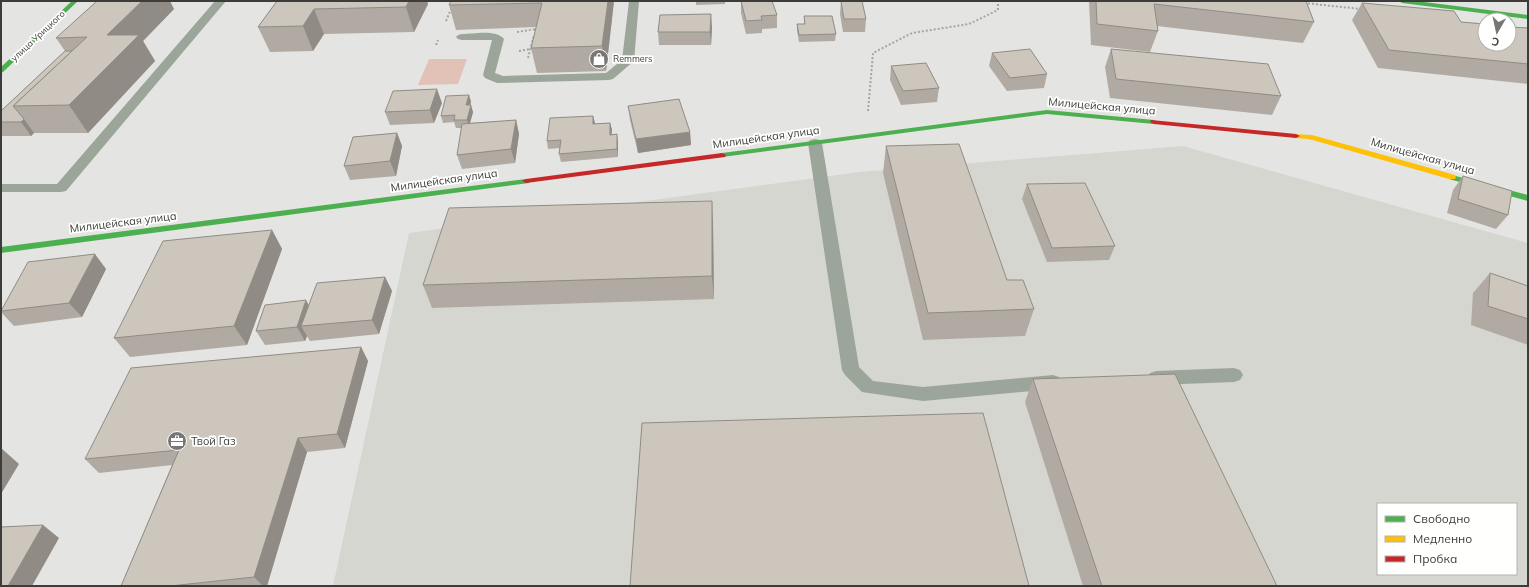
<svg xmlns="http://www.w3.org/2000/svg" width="1529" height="587" viewBox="0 0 1529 587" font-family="Mulish,sans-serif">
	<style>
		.built { fill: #d6d6d0; fill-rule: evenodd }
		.green { fill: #e2c2b6 }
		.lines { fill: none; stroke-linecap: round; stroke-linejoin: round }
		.path { stroke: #a2a7a0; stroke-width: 2; stroke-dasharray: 2 2; stroke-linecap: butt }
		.lane { fill: #9ca59a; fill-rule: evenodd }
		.fast { fill: #4caf50; fill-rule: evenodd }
		.slow { fill: #ffc107; fill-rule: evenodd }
		.jam { fill: #c62828; fill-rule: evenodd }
		.wall { fill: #b0aaa3 }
		.shaded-wall { fill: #908b84 }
		.building { fill: #cdc6bd; stroke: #908b84 }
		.labels { text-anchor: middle; stroke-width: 3.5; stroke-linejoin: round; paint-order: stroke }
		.far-street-label { font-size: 9px; fill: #3c3c3b; stroke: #fffffe }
		.far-poi-label { font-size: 9px; fill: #3c3c3b; stroke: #fffffe; text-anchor: start }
		.street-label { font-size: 11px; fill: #3c3c3b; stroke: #fffffe }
		.poi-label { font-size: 11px; fill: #3c3c3b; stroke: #fffffe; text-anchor: start }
	</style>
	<rect width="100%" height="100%" fill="#e4e4e2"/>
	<path class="built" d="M 1183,146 L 1528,243 L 1528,586 L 333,586 L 409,233 L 860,172 ZM 1378,504 L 1516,504 L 1516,574 L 1378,574 Z"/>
	<path class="green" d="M 429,59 L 467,59 L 458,84 L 418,85 Z"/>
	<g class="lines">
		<g class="path">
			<path d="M 1304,3 L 1361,9"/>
			<path d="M 446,21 L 451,9"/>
			<path d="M 517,32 L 536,29 L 535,31"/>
			<path d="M 436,45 L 438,40"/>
			<path d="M 519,51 L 531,49"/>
			<path d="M 528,58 L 534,35"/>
			<path d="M 868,111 L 873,53 L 912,33 L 969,24 L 998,10 L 998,1"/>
		</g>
		<g class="lane">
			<path d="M 215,1 L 226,1 L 66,191 L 61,192 L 1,192 L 1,184 L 57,184 Z"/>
			<path d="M 629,1 L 639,1 L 634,61 L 613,79 L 609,80 L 497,83 L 485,78 L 483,75 L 492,40 L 462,40 L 458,39 L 456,37 L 458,35 L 462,34 C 473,34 496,29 504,39 L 495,73 L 503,76 L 606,73 L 622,60 Z"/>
			<path d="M 815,139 L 820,140 L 822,143 L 859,367 L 873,381 L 923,387 L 1053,375 L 1059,377 L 1062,382 L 1059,387 L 1053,389 L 923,401 L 862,392 L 845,375 L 842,370 L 808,143 L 810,140 Z"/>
			<path d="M 1234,368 L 1240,370 L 1243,375 L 1240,380 L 1234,382 L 1156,385 L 1150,383 L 1147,378 L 1150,373 L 1156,371 Z"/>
		</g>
		<g class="fast">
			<path d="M 72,1 L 78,1 L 3,72 L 1,73 L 1,67 Z"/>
			<path d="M 1399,1 L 1416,1 L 1528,15 L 1528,19 L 1402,3 Z"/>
			<path d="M 1047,110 L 1154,120 L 1158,122 L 1154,124 L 1047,114 L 722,157 L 718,155 L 722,153 Z"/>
			<path d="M 1449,175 L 1452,175 L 1528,195 L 1528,201 L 1449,179 L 1448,177 Z"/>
			<path d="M 526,179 L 530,181 L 529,183 L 1,253 L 1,247 Z"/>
		</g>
		<path class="slow" d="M 1293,134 L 1312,135 L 1455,175 L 1456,177 L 1455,179 L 1449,179 L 1309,139 L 1293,138 Z"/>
		<g class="jam">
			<path d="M 1151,120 L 1296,134 L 1300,136 L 1296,138 L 1154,124 L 1150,122 Z"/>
			<path d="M 722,153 L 726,155 L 725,157 L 526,183 L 522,181 L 526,179 Z"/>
		</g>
	</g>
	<g class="wall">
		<path d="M 277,1 L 427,1 L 428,4 L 414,32 L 324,34 L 313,51 L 270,52 L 258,27 Z"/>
		<path d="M 614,1 L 606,71 L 537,73 L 531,48 L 536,27 L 456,30 L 449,5 Z"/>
		<path d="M 696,1 L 725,1 L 725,4 L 696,5 Z"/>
		<path d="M 741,1 L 777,15 L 777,28 L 762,29 L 762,33 L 746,34 L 741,13 Z"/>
		<path d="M 841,1 L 866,19 L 865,32 L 843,32 L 840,14 Z"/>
		<path d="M 1089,1 L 1306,1 L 1314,22 L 1303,43 L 1157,26 L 1158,31 L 1150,52 L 1091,45 Z"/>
		<path d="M 1362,3 L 1461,22 L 1528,28 L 1528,84 L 1378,68 L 1352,20 Z"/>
		<path d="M 174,9 L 143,41 L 155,61 L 88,133 L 34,133 L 31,136 L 1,136 L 1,111 L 65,51 L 56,38 Z"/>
		<path d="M 804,16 L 836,34 L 835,41 L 799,42 L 797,31 L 797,24 L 804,24 Z"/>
		<path d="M 712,27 L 711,45 L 659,45 L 658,32 Z"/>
		<path d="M 1111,49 L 1281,96 L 1272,115 L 1110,98 L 1105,67 Z"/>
		<path d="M 992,53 L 1047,74 L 1044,88 L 1007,91 L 989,66 Z"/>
		<path d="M 891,66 L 939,88 L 937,102 L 901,105 L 890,80 Z"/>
		<path d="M 469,95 L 471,102 L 470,105 L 473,112 L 470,123 L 516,120 L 519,134 L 515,163 L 462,169 L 457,155 L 462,128 L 456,128 L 454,122 L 443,123 L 441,116 Z"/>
		<path d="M 442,103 L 434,123 L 390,125 L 385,112 Z"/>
		<path d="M 628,106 L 690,132 L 691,145 L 638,153 L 630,120 Z"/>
		<path d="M 593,116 L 595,124 L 610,123 L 612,130 L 611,135 L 618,142 L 618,157 L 561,162 L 559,154 L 560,148 L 548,149 L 547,141 Z"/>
		<path d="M 397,133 L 402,146 L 396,176 L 350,180 L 344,166 Z"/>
		<path d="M 886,146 L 1034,309 L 1025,336 L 923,340 L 883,173 Z"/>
		<path d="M 1463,176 L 1508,215 L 1496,229 L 1447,213 L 1453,190 Z"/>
		<path d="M 1027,184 L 1115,246 L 1109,260 L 1047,262 L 1022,199 Z"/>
		<path d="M 713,224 L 714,299 L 432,308 L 423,285 Z"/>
		<path d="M 272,230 L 282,249 L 247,345 L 130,357 L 114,338 Z"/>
		<path d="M 106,269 L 82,317 L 14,326 L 1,312 L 1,311 Z"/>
		<path d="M 1490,273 L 1528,286 L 1528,345 L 1471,325 L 1473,293 Z"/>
		<path d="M 385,277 L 392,291 L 379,334 L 310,341 L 307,336 L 305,341 L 265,345 L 256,331 L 309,306 Z"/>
		<path d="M 361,347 L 368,361 L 345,448 L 307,452 L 267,586 L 121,586 L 172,465 L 99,473 L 85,459 Z"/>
		<path d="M 1033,379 L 1277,586 L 1083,586 L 1025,402 Z"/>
	</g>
	<g class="shaded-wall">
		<path d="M 142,1 L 170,1 L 174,9 L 143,41 L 155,61 L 88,133 L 69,105 L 107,35 Z"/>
		<path d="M 409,1 L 427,1 L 428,4 L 414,32 L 406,7 Z"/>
		<path d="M 608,1 L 614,1 L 606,71 L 602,46 Z"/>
		<path d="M 314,9 L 324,34 L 313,51 L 303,26 Z"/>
		<path d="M 711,14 L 712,27 L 711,45 L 710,32 Z"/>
		<path d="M 437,89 L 442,103 L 434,123 L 430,110 Z"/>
		<path d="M 469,95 L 471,102 L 468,112 L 466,105 Z"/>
		<path d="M 471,105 L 473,112 L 469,127 L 467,120 Z"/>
		<path d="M 593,116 L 595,123 L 594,132 L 593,124 Z"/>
		<path d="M 24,119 L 34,133 L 31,136 L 21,122 Z"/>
		<path d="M 516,120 L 519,134 L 515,163 L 511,149 Z"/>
		<path d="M 610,123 L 612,130 L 611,142 L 610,135 Z"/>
		<path d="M 690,132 L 691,145 L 638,153 L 636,139 Z"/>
		<path d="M 397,133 L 402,146 L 396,176 L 390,161 Z"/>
		<path d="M 617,134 L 618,142 L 618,157 L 617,149 Z"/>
		<path d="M 712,201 L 713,224 L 714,299 L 712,276 Z"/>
		<path d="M 272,230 L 282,249 L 247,345 L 234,326 Z"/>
		<path d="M 95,254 L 106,269 L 82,317 L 69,303 Z"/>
		<path d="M 385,277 L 392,291 L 379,334 L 372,320 Z"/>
		<path d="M 306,300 L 314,315 L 301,326 L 307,336 L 305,341 L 297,327 Z"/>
		<path d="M 361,347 L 368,361 L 345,448 L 337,434 Z"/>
		<path d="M 298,438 L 307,452 L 267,586 L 263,586 L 254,577 Z"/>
		<path d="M 1,448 L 19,464 L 1,494 Z"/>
		<path d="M 43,525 L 59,538 L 32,586 L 8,586 Z"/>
	</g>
	<g class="building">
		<path d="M 97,1 L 142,1 L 107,35 L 139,35 L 69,105 L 13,106 L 87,37 L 56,38 Z"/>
		<path d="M 277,1 L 409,1 L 406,7 L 314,9 L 303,26 L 258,27 Z"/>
		<path d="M 451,1 L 608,1 L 602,46 L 531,48 L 542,3 L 449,5 Z"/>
		<path d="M 741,1 L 772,1 L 777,15 L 761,16 L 762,20 L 746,21 Z"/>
		<path d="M 841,1 L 862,1 L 866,19 L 844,19 Z"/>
		<path d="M 1096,1 L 1306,1 L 1314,22 L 1154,4 L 1158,31 L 1097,24 Z"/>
		<path d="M 1362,3 L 1454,11 L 1461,22 L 1485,24 L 1485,44 L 1509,44 L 1509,27 L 1528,28 L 1528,64 L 1389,50 Z"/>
		<path d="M 711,14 L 710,32 L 658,32 L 660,15 Z"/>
		<path d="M 804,16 L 832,16 L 836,34 L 799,35 L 797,24 L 805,24 Z"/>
		<path d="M 1030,49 L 1047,74 L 1010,78 L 992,53 Z"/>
		<path d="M 1111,49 L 1268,64 L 1281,96 L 1116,79 Z"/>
		<path d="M 65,51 L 72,51 L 13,106 L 24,119 L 21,122 L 1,122 L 1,111 Z"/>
		<path d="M 926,63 L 939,88 L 903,91 L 891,66 Z"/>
		<path d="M 437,89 L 430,110 L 385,112 L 393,91 Z"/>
		<path d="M 469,95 L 466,105 L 471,105 L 467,120 L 454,120 L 455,115 L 441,116 L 446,96 Z"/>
		<path d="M 679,99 L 690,132 L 636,139 L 628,106 Z"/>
		<path d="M 593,116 L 593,124 L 610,123 L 610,135 L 617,134 L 617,149 L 559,154 L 561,140 L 547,141 L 550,118 Z"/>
		<path d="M 516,120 L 511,149 L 457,155 L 462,124 Z"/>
		<path d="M 397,133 L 390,161 L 344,166 L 353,137 Z"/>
		<path d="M 959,144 L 1007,280 L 1023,280 L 1034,309 L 928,313 L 886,146 Z"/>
		<path d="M 1463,176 L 1512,191 L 1508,215 L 1458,199 Z"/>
		<path d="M 1085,183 L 1115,246 L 1052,248 L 1027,184 Z"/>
		<path d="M 712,201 L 712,276 L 423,285 L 449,208 Z"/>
		<path d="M 272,230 L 234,326 L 114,338 L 163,241 Z"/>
		<path d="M 95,254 L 69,303 L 1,311 L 28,262 Z"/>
		<path d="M 1490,273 L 1528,286 L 1528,319 L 1488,306 Z"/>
		<path d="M 385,277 L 372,320 L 301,326 L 317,283 Z"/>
		<path d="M 306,300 L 297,327 L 256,331 L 265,305 Z"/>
		<path d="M 361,347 L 337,434 L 298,438 L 254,577 L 170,586 L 121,586 L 179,450 L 85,459 L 131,368 Z"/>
		<path d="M 1175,374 L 1277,586 L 1102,586 L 1033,379 Z"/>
		<path d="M 983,413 L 1029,586 L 630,586 L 642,423 Z"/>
		<path d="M 43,525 L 8,586 L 1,586 L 1,527 Z"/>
	</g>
	<defs>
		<symbol id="shop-disc" viewBox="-11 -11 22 22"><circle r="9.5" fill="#777775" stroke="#fffffe"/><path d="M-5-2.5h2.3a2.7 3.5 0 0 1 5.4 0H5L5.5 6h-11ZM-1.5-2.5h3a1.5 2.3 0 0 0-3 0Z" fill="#fff"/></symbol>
		<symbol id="office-disc" viewBox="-11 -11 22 22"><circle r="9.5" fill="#777775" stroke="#fffffe"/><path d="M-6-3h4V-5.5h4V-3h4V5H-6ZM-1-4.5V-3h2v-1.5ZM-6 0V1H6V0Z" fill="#fff"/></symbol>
	</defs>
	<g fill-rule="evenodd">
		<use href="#shop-disc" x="588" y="48" width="22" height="22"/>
		<use href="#office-disc" x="166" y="430" width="22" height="22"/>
	</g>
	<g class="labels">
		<g class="far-street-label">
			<text transform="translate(38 36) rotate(-43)" y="3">улица Урицкого</text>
		</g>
		<g class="far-poi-label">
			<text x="613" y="62">Remmers</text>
		</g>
		<g class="street-label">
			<text transform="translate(1102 106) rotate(5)" y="4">Милицейская улица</text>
			<text transform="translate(766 137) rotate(-8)" y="4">Милицейская улица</text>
			<text transform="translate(1423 156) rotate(16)" y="4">Милицейская улица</text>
			<text transform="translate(444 180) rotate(-8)" y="4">Милицейская улица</text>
			<text transform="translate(123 222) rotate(-7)" y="4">Милицейская улица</text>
		</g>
		<g class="poi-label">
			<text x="191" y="445">Твой Газ</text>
		</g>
	</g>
	<rect width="1529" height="587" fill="none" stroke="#3c3c3b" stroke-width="4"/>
	<rect x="1377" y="503" width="140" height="72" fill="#fffffe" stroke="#b1b1b0"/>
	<rect x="1385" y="516" width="20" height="6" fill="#4caf50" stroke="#b1b1b0"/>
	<text x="1413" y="523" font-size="12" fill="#3c3c3b">Свободно</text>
	<rect x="1385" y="536" width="20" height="6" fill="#ffc107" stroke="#b1b1b0"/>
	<text x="1413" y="543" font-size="12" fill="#3c3c3b">Медленно</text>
	<rect x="1385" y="556" width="20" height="6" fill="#c62828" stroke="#b1b1b0"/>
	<text x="1413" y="563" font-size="12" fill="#3c3c3b">Пробка</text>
	<g transform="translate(1497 32) rotate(189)"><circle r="19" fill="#fffffe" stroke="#b1b1b0"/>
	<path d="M0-3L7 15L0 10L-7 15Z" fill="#777775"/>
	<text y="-6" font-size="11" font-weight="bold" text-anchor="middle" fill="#3c3c3b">С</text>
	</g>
</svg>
